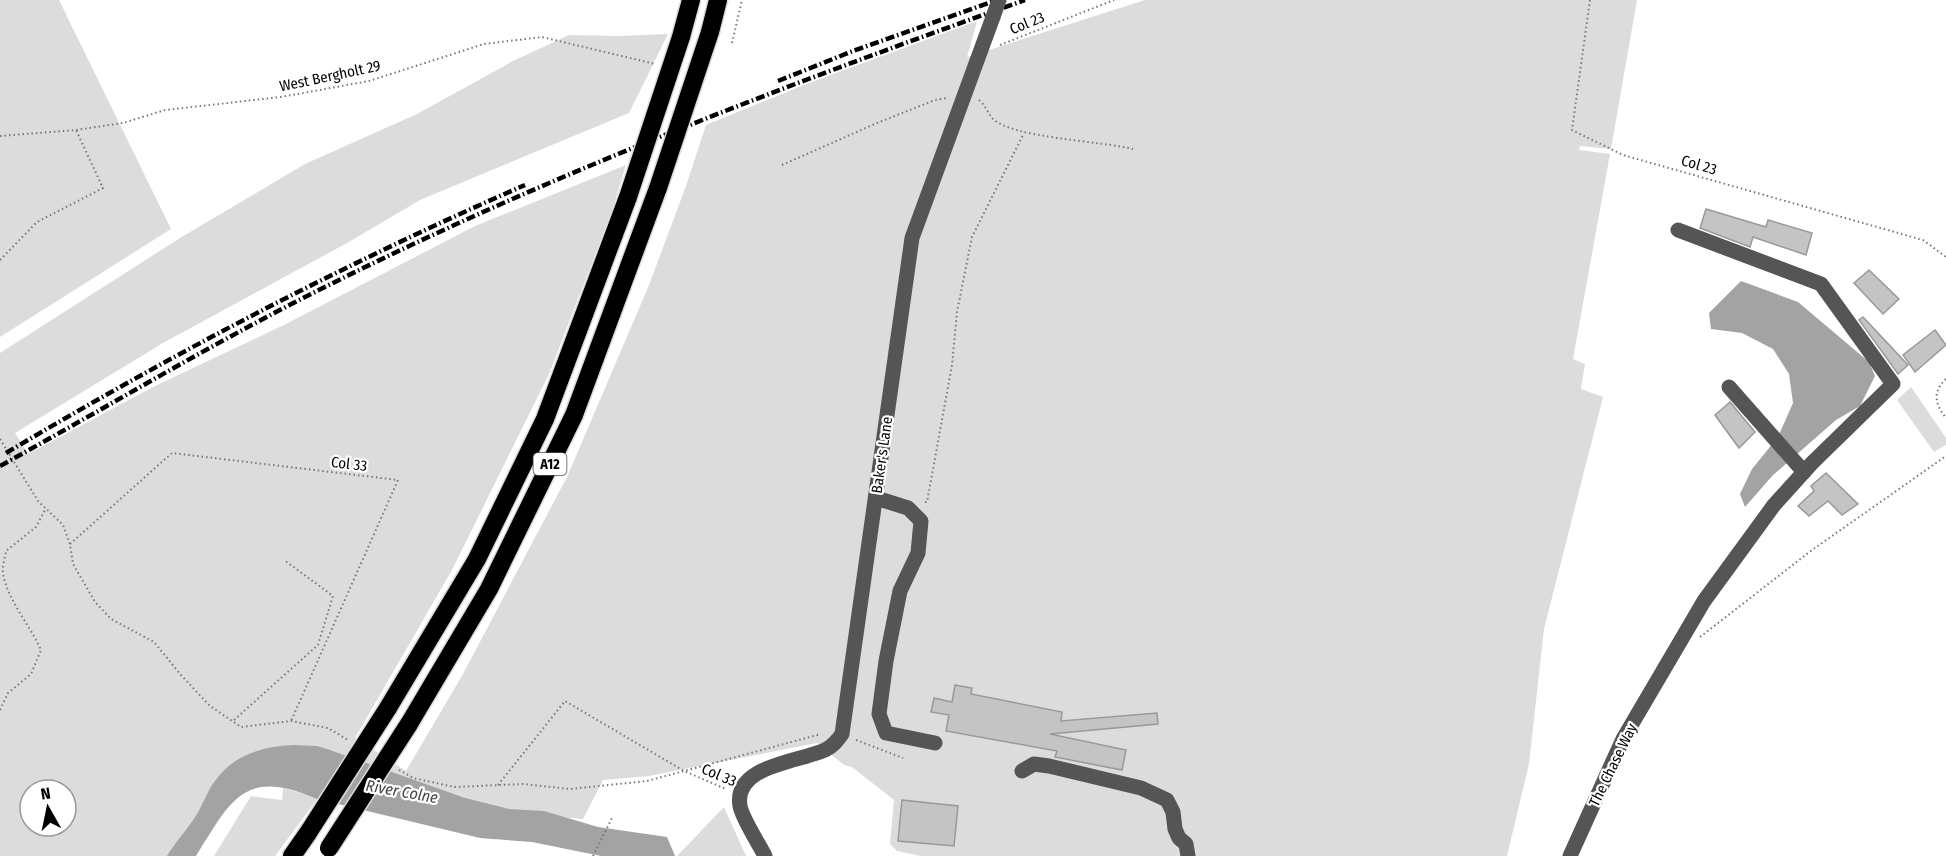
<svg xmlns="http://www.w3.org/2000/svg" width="1946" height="856" viewBox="0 0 1946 856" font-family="'Fira Sans Condensed',sans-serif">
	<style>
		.green { fill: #dcdcdc; fill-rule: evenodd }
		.water { fill: #a3a3a3 }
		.building { fill: #c4c4c4; stroke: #999; stroke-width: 1.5 }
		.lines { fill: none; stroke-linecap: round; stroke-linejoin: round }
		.highway-casing { stroke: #dbdbdb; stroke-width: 21 }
		.path { stroke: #777; stroke-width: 2; stroke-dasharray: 1.5 3; stroke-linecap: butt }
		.minor { stroke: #555; stroke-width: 15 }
		.highway { stroke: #000; stroke-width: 18 }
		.rail { stroke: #000; stroke-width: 4.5; stroke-dasharray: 9 3 1.5 3; stroke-linecap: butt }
		.highway-bridge-casing { stroke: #dbdbdb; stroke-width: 21; stroke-linecap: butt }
		.minor-bridge { stroke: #555; stroke-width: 15 }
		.highway-bridge { stroke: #000; stroke-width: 18 }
		.labels { text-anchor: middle; stroke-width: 4.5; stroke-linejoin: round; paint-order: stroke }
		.shield { fill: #fff; stroke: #4c4c4c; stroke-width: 1.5 }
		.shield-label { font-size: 14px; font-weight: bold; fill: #000 }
		.street-label { font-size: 15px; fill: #000; stroke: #fff }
		.water-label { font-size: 16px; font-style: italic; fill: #444; stroke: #fff }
	</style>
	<rect width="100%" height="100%" fill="#fff"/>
	<g class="green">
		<path d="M 0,0 L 59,0 L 171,229 L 0,337 Z"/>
		<path d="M 1145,0 L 1637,0 L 1611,149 L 1580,146 L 1579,150 L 1610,154 L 1573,359 L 1585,364 L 1581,389 L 1603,397 L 1544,629 L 1529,764 L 1507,856 L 921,856 L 897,851 L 890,844 L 894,800 L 852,767 L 844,765 L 817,743 L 649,776 L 603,780 L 583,819 L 444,809 L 246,758 L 184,856 L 0,856 L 0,353 L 180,238 L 305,164 L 417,114 L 513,61 L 569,35 L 618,36 L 668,34 L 629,113 L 420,200 L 347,243 L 163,343 L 15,433 L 28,454 L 155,386 L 284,325 L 475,226 L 626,165 L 612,211 L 549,374 L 452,570 L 355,738 L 406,771 L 463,674 L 567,477 L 649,285 L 686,186 L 706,125 L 809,83 L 977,21 L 967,57 ZM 30,790 L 66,790 L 66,826 L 30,826 Z"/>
		<path d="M 1911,387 L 1946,438 L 1946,445 L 1934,452 L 1897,400 Z"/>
		<path d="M 283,788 L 318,798 L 275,856 L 214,856 L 251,796 L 282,800 Z"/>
		<path d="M 724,807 L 746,856 L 677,856 Z"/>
	</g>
	<g class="water">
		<path d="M 1741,281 L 1798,302 L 1869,362 L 1875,376 L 1860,406 L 1836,420 L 1773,475 L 1745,507 L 1740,494 L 1752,469 L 1778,437 L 1793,403 L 1789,374 L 1773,349 L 1742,333 L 1711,329 L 1709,313 Z"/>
		<path d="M 293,745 L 317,746 L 327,749 L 465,798 L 509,809 L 544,811 L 598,827 L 667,837 L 675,856 L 601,856 L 532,842 L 480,838 L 317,799 C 244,767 231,800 196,856 L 167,856 C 176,841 188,829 197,814 C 204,803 207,791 215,781 C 233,755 263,746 293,745 Z"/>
	</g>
	<g class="building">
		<path d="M 1706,209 L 1766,227 L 1768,220 L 1812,233 L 1806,255 L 1753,237 L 1750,247 L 1700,228 Z"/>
		<path d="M 1869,270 L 1899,299 L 1883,314 L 1854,283 Z"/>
		<path d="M 1863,317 L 1908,365 L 1898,374 L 1859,320 Z"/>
		<path d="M 1935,330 L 1946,345 L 1915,372 L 1903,355 Z"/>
		<path d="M 1730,402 L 1755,432 L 1739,448 L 1715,415 Z"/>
		<path d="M 1826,473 L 1858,504 L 1842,515 L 1828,501 L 1809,516 L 1798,506 L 1814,491 L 1811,486 Z"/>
		<path d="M 955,685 L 972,688 L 971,694 L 1062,712 L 1061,721 L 1157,713 L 1158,724 L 1050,734 L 1126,750 L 1122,770 L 1055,757 L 1057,751 L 946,731 L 949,715 L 931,712 L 934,698 L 952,702 Z"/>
		<path d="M 902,800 L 958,806 L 954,846 L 898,841 Z"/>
	</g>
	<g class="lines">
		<defs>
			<g id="highway">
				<path d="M 710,32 L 718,0"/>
				<path d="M 681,37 L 691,0"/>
				<path d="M 388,708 L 477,559 L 545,419 L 628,197"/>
				<path d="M 409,724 L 489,589 L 574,415 L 658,188"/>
				<path d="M 292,856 L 308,833"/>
			</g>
		</defs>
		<use href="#highway" class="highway-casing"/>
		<g class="path">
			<path d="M 1590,0 L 1572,130 L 1623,155 L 1923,240 L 1946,257"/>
			<path d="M 732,43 L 742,0"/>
			<path d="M 1000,45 L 1114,0"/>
			<path d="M 979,100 C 985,105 988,113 993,119 C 1013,138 1101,141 1133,149"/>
			<path d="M 0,136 L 76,130 L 123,123 L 165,110 L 281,97 L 369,81 L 484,44 L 542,37 L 655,64"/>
			<path d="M 782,165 L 877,123 L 935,100 L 947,98"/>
			<path d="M 0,260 L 37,222 L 103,188 L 76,130"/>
			<path d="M 1946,379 C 1932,392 1935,404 1946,418"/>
			<path d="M 0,439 L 38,501 L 63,525 L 70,544 L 73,564 L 95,602 L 111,619 L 154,642 L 180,674 L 210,706 L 241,727 L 291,721 L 328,728 L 348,740"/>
			<path d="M 925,502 L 927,502 L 952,365 L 957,312 L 972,237 L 1024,133"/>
			<path d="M 70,544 L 172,453 L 398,480 L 291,721"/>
			<path d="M 1700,637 L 1812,550 L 1946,456"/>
			<path d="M 0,710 L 8,693 L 31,674 L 41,650 C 30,625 8,601 3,574 C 2,567 5,558 6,551 L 36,527 L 46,508"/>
			<path d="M 234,720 L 318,645 L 333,596 L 284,560"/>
			<path d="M 856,740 L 903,758"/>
			<path d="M 399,770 L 413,778 L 454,787 L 523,784 L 570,789 L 647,781 L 821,734"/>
			<path d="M 498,785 L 565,701 L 684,771 L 726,789"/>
			<path d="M 593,856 L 612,818"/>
		</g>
		<g class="minor">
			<path d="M 1729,387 L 1804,472"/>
			<path d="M 876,498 L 908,508 L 921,521 L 918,553 L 900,591 L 886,661 L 879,714 L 886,733 L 935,743"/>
			<path d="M 1022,771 L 1034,764 L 1049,766 L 1141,788 L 1167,800 L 1173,812 L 1175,829 L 1179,838 L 1186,844 L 1188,856"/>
			<path d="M 765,856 C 759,844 742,818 740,806 C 733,765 799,762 825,750 C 833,746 837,741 842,734 L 912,238 L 993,17"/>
			<path d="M 1570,856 L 1623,739 L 1704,601 L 1774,505 L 1812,463 L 1893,384 L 1821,284 L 1678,230"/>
		</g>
		<use href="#highway" class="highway"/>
		<g class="rail">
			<path d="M 778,81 L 853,51 L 997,0"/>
			<path d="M 6,453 C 174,353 346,263 525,185"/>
			<path d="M 0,466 C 104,409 206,347 313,293 C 542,177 783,86 1025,0"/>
		</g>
		<defs>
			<g id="highway-bridge">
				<path d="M 658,188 L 710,32"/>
				<path d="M 628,197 L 681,37"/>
				<path d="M 308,833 L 388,708"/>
				<path d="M 329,848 L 409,724"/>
			</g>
		</defs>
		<use href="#highway-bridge" class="highway-bridge-casing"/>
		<path class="minor-bridge" d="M 993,17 L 999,0"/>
		<use href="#highway-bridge" class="highway-bridge"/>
	</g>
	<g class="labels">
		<rect class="shield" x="533.5" y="453" width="33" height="22" rx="4.5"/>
		<g class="shield-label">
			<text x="550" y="469">A12</text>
		</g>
		<g class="street-label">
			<text transform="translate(1027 23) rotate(-22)" y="5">Col 23</text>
			<text transform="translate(330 76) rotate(-12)" y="5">West Bergholt 29</text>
			<text transform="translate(1699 165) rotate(16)" y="5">Col 23</text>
			<text transform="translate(882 455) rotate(-82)" y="5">Baker's Lane</text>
			<text transform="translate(349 464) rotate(7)" y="5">Col 33</text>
			<text transform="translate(1613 765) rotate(-64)" y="5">The Chase Way</text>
			<text transform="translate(719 775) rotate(23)" y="5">Col 33</text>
		</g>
		<g class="water-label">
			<text transform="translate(402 791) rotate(10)" y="6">River Colne</text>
		</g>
	</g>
	<g transform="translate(48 808) rotate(351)"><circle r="28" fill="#ffffff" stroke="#999999" stroke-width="1.5"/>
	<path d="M0-4.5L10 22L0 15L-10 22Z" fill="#000000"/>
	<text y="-9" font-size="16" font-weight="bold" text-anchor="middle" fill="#000000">N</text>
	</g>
</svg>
